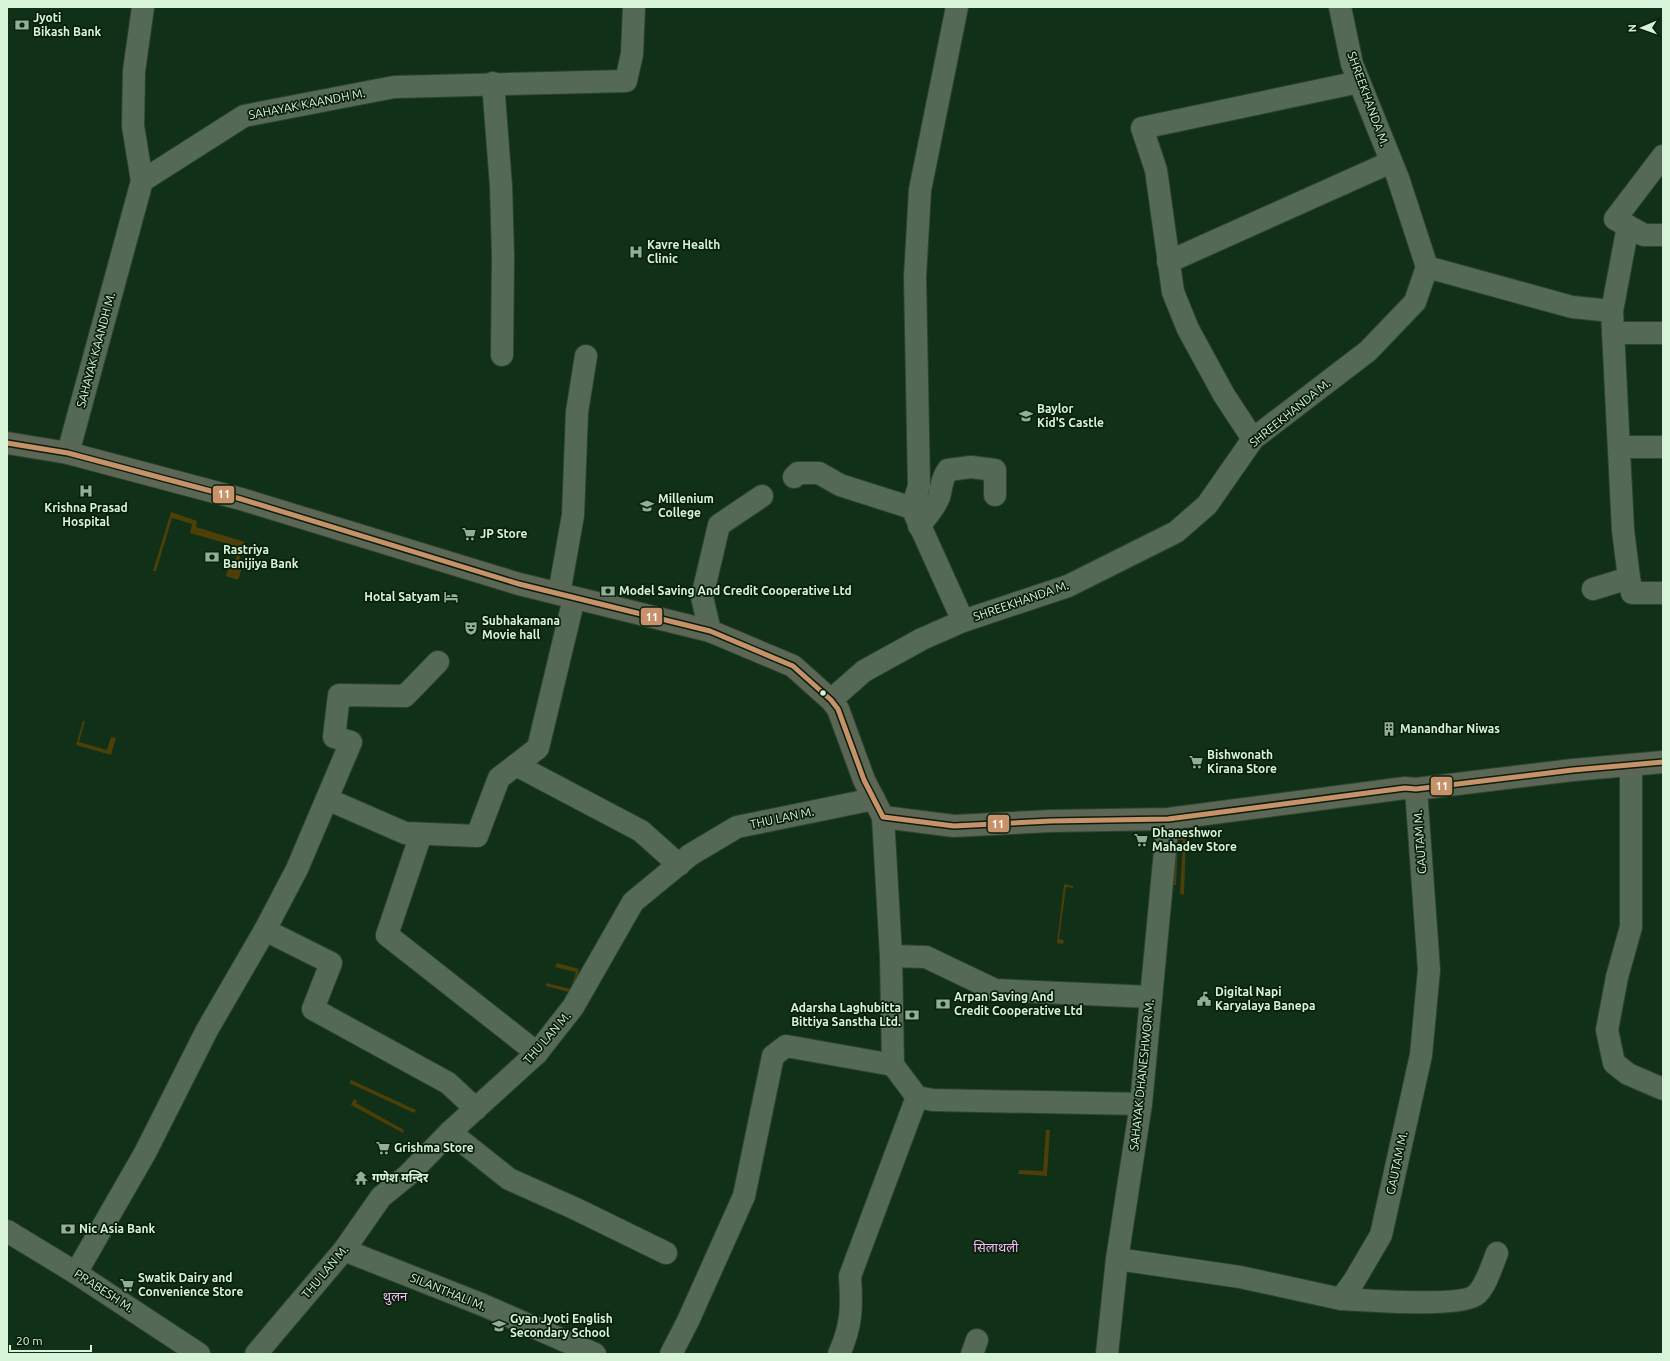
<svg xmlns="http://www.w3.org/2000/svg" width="1670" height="1361" viewBox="0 0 1670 1361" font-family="Ubuntu,'Noto Sans Devanagari',sans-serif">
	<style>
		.green { fill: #4d3f07 }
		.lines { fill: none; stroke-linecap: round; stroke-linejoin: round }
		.street-casing { stroke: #2e4333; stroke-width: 24 }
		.primary-casing { stroke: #2e4333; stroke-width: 24 }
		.street { stroke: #546a57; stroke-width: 22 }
		.primary { stroke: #5b6654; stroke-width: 22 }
		.bus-1-casing { stroke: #091f0b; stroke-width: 8 }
		.bus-1 { stroke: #c7916a; stroke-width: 5 }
		.bus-dot { fill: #d7f3d8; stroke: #091f0b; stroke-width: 1.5 }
		.labels { text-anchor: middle; stroke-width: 3.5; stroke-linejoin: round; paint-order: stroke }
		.poi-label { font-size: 12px; font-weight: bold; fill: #d7f3d8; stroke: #091f0b; text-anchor: start }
		.street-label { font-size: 12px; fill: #d7f3d8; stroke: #091f0b }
		.neighbourhood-label { font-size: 13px; fill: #f5bbf6; stroke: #091f0b }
		.line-badge { stroke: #091f0b; stroke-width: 1.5 }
		.badge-label { font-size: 11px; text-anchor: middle; font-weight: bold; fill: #fff }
	</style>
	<rect width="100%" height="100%" fill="#103017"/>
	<g class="green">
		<path d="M 171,512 L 197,521 L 196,527 L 245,542 L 237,566 L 242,568 L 238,580 L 226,576 L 230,562 L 234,564 L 239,547 L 190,533 L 192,524 L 172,518 L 156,571 L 153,571 Z"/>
		<path d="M 83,721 L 85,721 L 79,742 L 107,750 L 111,737 L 116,738 L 111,755 L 76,745 Z"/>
		<path d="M 1172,836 L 1186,836 L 1184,895 L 1180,894 L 1183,840 L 1178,840 L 1176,885 L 1170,885 Z"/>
		<path d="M 1064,884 L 1073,886 L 1073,888 L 1066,887 L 1059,939 L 1064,940 L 1063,944 L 1057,943 Z"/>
		<path d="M 557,963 L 579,969 L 572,993 L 546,986 L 546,983 L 571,989 L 576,972 L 555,967 Z"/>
		<path d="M 351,1080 L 416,1110 L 414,1113 L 349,1083 Z"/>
		<path d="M 354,1099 L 357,1101 L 356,1103 L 404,1130 L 403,1133 L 351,1105 Z"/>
		<path d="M 1046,1130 L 1050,1130 L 1047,1176 L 1018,1174 L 1019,1170 L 1043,1171 Z"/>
	</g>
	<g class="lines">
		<defs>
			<g id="street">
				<path d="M 957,7 L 920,190 L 915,277 L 919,486 L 912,508 L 963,621"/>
				<path d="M 493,83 L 501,186 L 503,256 L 502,355"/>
				<path d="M 1663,156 L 1615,219 L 1644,235 L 1663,235"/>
				<path d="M 142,181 L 133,126 L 134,71 L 143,7"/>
				<path d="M 1168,262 L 1391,162"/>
				<path d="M 1427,267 L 1572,307 L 1612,311 L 1623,530 L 1629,578 L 1593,589"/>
				<path d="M 1612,311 L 1628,226"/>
				<path d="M 1613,333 L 1663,333"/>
				<path d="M 1253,439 L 1224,395 L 1188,329 L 1173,292 L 1156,170 L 1142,128 L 1359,82"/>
				<path d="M 1619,447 L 1663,447"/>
				<path d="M 68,453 L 142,181 L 244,116 L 394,87 L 626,81 L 632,54 L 634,7"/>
				<path d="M 794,477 L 798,473 L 819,473 L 840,485 L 912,508"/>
				<path d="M 919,526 C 926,517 935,508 939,497 C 942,487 941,479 948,470 L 971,467 L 995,470 L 995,495"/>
				<path d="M 1629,578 L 1632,593 L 1663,593"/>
				<path d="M 559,594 L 573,515 L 577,412 L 586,356"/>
				<path d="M 710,631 L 702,597 L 719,525 L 762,496"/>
				<path d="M 831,700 L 864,671 L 922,639 L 963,621 L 1068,586 L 1176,532 L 1207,505 L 1253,439 L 1368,351 L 1415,302 L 1427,267 L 1398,178 L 1352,64 L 1340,7"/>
				<path d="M 516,765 L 641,831 L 679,865"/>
				<path d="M 1631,765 L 1631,927 L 1617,977 L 1607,1030 L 1614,1063 L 1628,1074 L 1663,1089"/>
				<path d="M 327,799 L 405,833 L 477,836 L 499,778 L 538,748 L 574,598"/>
				<path d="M 883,817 L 891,956 L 893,1065 L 917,1097 L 933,1100 L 1141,1104"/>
				<path d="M 421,834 L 387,935 L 537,1053"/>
				<path d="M 265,930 L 331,963 L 313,1009 L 448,1083 L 476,1109"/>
				<path d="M 891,956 L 926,957 L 995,990 L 1151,997"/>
				<path d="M 450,1132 L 509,1179 L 576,1209 L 666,1253"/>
				<path d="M 7,1231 L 76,1273 L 199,1354"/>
				<path d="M 344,1250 L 483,1305 L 595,1354"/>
				<path d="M 1117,1259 L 1240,1277 L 1341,1299 L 1354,1281 L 1381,1235 L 1421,1055 L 1429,970 L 1416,789"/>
				<path d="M 76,1273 L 145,1153 L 207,1030 L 265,930 L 297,869 L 351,742 L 334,737 L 339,695 L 405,696 L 438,662"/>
				<path d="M 1341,1299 C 1364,1300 1463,1308 1477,1294 C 1487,1284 1492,1265 1497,1253"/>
				<path d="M 256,1354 L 344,1250 L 381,1197 L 408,1175 L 450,1132 L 537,1053 L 573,1007 L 633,902 L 690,855 L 737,827 L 874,799"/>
				<path d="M 671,1354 L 688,1321 L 744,1196 L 773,1056 L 786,1046 L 893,1065"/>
				<path d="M 839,1354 C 852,1325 852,1307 850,1276 L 917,1097"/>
				<path d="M 972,1354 L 977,1340"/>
				<path d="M 1107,1354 L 1117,1259 L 1141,1104 L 1168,819"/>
			</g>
			<path id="primary" d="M 7,443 L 68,453 L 241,499 L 519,584 L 710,631 L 793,666 L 831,700 L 838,709 L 864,780 L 883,817 L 954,826 L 1051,821 L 1168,819 L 1405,788 L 1416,789 L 1573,770 L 1663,762"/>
		</defs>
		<use href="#street" class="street-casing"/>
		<use href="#primary" class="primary-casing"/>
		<use href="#street" class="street"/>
		<use href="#primary" class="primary"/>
		<defs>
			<path id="bus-1" d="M 7,443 L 68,453 L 241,499 L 519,584 L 710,631 L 793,666 L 831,700 L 838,709 L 864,780 L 883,817 L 954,826 L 1051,821 L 1168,819 L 1405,788 L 1416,789 L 1573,770 L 1663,762"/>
		</defs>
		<use href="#bus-1" class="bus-1-casing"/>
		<use href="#bus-1" class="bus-1"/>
	</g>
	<defs>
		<symbol id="bank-bare" viewBox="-9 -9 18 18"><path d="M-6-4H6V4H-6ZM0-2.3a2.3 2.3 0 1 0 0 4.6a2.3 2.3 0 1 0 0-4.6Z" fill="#91af94" stroke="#091f0b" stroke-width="2.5" paint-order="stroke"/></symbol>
		<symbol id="hospital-bare" viewBox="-9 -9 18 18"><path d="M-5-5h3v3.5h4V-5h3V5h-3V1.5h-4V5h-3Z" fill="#91af94" stroke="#091f0b" stroke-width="2.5" paint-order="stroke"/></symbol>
		<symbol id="school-bare" viewBox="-9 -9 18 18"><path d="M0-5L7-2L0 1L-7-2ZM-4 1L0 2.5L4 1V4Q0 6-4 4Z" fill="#91af94" stroke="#091f0b" stroke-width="2.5" paint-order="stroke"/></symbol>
		<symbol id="supermarket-bare" viewBox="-9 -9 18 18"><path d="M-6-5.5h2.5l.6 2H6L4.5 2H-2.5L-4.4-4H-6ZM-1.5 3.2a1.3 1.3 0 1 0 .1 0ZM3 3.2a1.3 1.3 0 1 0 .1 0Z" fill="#91af94" stroke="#091f0b" stroke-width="2.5" paint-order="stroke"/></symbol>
		<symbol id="hotel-bare" viewBox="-9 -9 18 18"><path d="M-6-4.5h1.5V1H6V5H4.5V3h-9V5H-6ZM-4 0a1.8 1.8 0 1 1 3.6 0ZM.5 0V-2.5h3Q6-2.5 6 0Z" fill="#91af94" stroke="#091f0b" stroke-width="2.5" paint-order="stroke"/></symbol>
		<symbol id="theatre-bare" viewBox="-9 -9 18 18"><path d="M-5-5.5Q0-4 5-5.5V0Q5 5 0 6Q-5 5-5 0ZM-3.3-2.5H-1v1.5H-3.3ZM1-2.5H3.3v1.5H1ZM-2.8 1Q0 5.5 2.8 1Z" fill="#91af94" stroke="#091f0b" stroke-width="2.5" paint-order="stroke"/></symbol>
		<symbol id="building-bare" viewBox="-9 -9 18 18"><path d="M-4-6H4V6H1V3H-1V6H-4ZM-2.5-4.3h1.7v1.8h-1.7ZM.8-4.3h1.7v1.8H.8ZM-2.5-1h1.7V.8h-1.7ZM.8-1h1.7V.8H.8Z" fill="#91af94" stroke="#091f0b" stroke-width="2.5" paint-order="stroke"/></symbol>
		<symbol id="civic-bare" viewBox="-9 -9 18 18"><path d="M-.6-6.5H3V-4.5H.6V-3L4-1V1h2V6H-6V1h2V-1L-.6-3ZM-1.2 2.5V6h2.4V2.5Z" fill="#91af94" stroke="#091f0b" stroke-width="2.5" paint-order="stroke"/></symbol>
		<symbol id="temple-bare" viewBox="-9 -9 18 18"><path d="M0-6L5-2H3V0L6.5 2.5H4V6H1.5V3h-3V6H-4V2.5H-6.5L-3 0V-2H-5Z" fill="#91af94" stroke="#091f0b" stroke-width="2.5" paint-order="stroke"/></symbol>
	</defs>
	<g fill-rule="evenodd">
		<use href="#bank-bare" x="12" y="15" width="20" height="20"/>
		<use href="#hospital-bare" x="626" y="242" width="20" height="20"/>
		<use href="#school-bare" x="1016" y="406" width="20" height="20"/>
		<use href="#hospital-bare" x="76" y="481" width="20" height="20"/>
		<use href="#school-bare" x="637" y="496" width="20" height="20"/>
		<use href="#supermarket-bare" x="459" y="524" width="20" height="20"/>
		<use href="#bank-bare" x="202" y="547" width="20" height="20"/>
		<use href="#bank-bare" x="598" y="581" width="20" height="20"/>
		<use href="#hotel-bare" x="441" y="587" width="20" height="20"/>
		<use href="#theatre-bare" x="461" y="618" width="20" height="20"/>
		<use href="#building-bare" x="1379" y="719" width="20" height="20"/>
		<use href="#supermarket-bare" x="1186" y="752" width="20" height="20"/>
		<use href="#supermarket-bare" x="1131" y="830" width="20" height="20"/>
		<use href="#civic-bare" x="1194" y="989" width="20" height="20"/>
		<use href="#bank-bare" x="933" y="994" width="20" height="20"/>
		<use href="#bank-bare" x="902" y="1005" width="20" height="20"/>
		<use href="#supermarket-bare" x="373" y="1138" width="20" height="20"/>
		<use href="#temple-bare" x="351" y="1168" width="20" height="20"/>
		<use href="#bank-bare" x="58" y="1219" width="20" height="20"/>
		<use href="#supermarket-bare" x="117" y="1275" width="20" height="20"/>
		<use href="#school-bare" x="489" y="1316" width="20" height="20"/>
	</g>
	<circle class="bus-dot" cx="823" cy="693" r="3.5"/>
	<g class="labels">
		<g class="poi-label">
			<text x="33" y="22">Jyoti<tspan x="33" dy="14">Bikash Bank</tspan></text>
			<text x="647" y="249">Kavre Health<tspan x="647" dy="14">Clinic</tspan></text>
			<text x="1037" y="413">Baylor<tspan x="1037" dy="14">Kid'S Castle</tspan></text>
			<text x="658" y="503">Millenium<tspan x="658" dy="14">College</tspan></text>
			<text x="86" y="512" text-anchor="middle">Krishna Prasad<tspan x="86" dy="14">Hospital</tspan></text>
			<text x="480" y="538">JP Store</text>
			<text x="223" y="554">Rastriya<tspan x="223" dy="14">Banijiya Bank</tspan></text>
			<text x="619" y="595">Model Saving And Credit Cooperative Ltd</text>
			<text x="440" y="601" text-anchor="end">Hotal Satyam</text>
			<text x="482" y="625">Subhakamana<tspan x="482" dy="14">Movie hall</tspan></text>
			<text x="1400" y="733">Manandhar Niwas</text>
			<text x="1207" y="759">Bishwonath<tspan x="1207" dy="14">Kirana Store</tspan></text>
			<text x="1152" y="837">Dhaneshwor<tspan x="1152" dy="14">Mahadev Store</tspan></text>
			<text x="1215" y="996">Digital Napi<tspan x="1215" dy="14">Karyalaya Banepa</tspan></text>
			<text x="954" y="1001">Arpan Saving And<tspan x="954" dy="14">Credit Cooperative Ltd</tspan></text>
			<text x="901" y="1012" text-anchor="end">Adarsha Laghubitta<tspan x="901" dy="14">Bittiya Sanstha Ltd.</tspan></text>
			<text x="394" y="1152">Grishma Store</text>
			<text x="372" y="1182">गणेश मन्दिर</text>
			<text x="79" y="1233">Nic Asia Bank</text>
			<text x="138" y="1282">Swatik Dairy and<tspan x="138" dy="14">Convenience Store</tspan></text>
			<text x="510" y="1323">Gyan Jyoti English<tspan x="510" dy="14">Secondary School</tspan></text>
		</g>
		<g class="street-label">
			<text transform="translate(1368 99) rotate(70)" y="4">SHREEKHANDA M.</text>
			<text transform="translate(307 104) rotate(-11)" y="4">SAHAYAK KAANDH M.</text>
			<text transform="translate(96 350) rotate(-75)" y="4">SAHAYAK KAANDH M.</text>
			<text transform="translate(1290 413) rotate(-39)" y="4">SHREEKHANDA M.</text>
			<text transform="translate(1021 601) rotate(-19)" y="4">SHREEKHANDA M.</text>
			<text transform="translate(782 818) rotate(-12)" y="4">THU LAN M.</text>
			<text transform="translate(1420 842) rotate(-94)" y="4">GAUTAM M.</text>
			<text transform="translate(547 1038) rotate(-49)" y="4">THU LAN M.</text>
			<text transform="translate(1142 1075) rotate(-84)" y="4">SAHAYAK DHANESHWOR M.</text>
			<text transform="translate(1397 1163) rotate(-78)" y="4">GAUTAM M.</text>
			<text transform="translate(325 1272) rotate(-50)" y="4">THU LAN M.</text>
			<text transform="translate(104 1291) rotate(33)" y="4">PRABESH M.</text>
			<text transform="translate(448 1292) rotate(22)" y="4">SILANTHALI M.</text>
		</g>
		<g class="neighbourhood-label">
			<text x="996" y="1252">सिलाथली</text>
			<text x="395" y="1301">थुलन</text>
		</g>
	</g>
	<g class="line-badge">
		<rect x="212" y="485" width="23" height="19" rx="4" fill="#c7916a"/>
		<rect x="640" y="607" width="23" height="19" rx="4" fill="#c7916a"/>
		<rect x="1430" y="776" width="23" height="20" rx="4" fill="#c7916a"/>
		<rect x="987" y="814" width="23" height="19" rx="4" fill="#c7916a"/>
	</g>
	<g class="badge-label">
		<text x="224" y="498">11</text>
		<text x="652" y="621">11</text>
		<text x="1442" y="790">11</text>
		<text x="998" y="828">11</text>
	</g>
	<rect width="1670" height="1361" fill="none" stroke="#d7f3d8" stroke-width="16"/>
	<g transform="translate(1642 28) rotate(268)" stroke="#091f0b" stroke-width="3" paint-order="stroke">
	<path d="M0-3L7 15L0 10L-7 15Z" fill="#d7f3d8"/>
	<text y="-6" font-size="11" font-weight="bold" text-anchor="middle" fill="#d7f3d8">N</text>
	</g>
	<path d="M10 1345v6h81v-6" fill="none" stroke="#d7f3d8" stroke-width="2"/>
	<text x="16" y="1345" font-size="12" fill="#d7f3d8" stroke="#091f0b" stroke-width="3" paint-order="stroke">20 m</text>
</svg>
